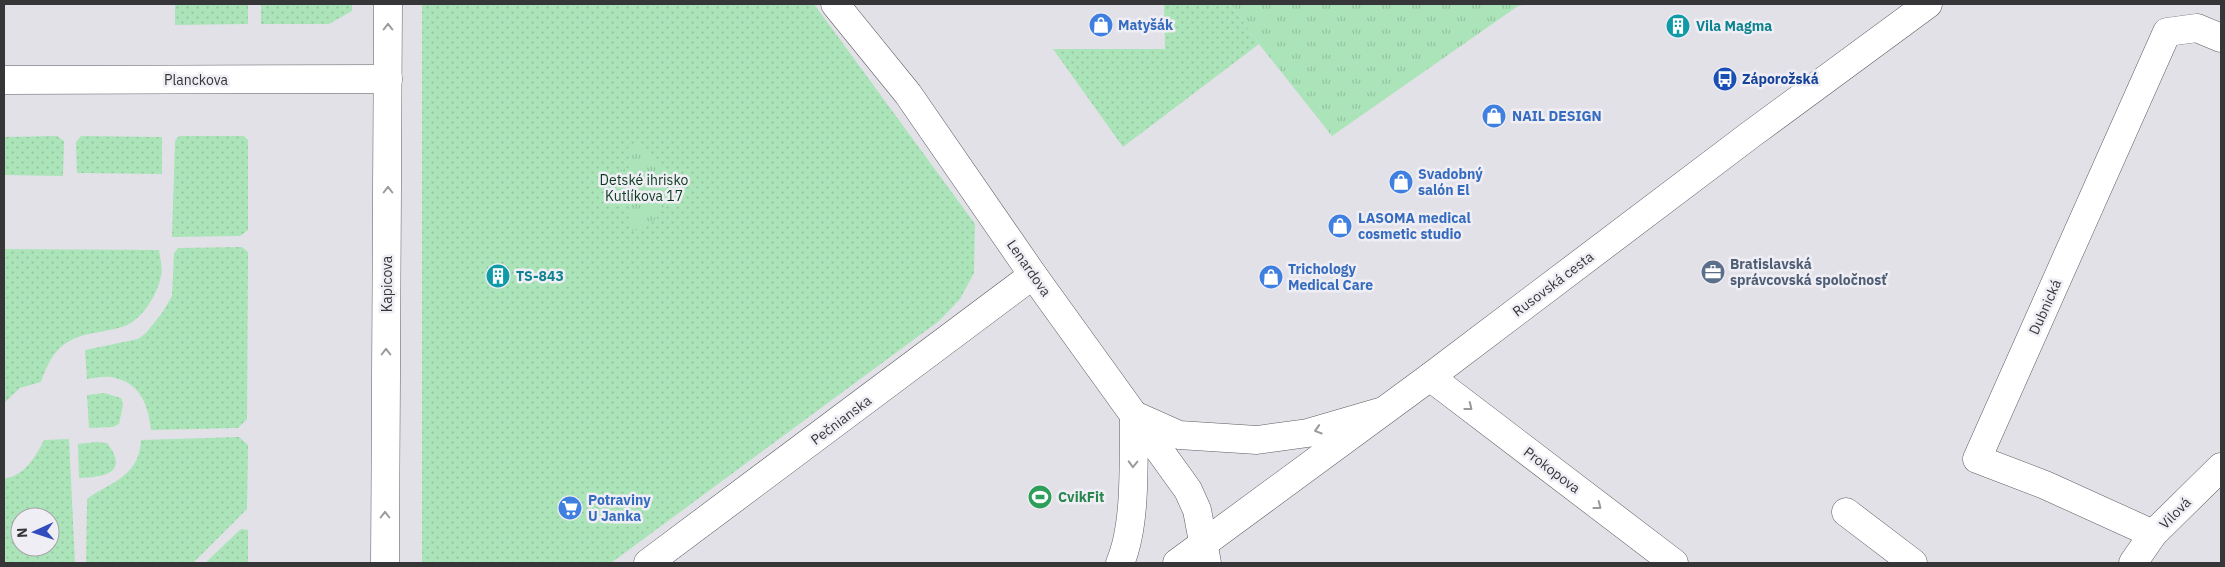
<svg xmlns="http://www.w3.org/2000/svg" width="2225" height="567" viewBox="0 0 2225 567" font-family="'IBM Plex Sans',sans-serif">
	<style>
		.grass { fill: url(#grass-dots); fill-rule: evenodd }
		.park { fill: url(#park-tufts) }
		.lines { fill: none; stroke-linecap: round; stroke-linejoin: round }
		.street-casing { stroke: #5d5c62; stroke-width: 29 }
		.secondary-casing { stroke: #5d5c62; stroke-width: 29 }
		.street { stroke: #fff; stroke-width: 28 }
		.secondary { stroke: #fff; stroke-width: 28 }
		.oneway { stroke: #9a9a9c }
		.labels { text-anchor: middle; stroke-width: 5; stroke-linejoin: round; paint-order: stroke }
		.shop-label { font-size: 14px; font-weight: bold; fill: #366cbe; stroke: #f0eef5; text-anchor: start }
		.culture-label { font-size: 14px; font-weight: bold; fill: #0d838f; stroke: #f0eef5; text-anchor: start }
		.transit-label { font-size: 14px; font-weight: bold; fill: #164399; stroke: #f0eef5; text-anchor: start }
		.street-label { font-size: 14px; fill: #363538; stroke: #f0eef5 }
		.park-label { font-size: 14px; fill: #0a3c1d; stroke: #f0eef5 }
		.service-label { font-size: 14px; font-weight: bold; fill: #4e5e75; stroke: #f0eef5; text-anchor: start }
		.leisure-label { font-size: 14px; font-weight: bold; fill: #27864d; stroke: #f0eef5; text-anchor: start }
	</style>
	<defs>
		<pattern id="grass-dots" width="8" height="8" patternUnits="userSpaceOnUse" patternTransform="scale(1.25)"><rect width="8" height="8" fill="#abe4b9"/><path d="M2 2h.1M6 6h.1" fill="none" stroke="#94c4a0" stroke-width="1.8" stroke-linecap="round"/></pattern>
		<pattern id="park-tufts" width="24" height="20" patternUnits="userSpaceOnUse" patternTransform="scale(1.25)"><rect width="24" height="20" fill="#abe4b9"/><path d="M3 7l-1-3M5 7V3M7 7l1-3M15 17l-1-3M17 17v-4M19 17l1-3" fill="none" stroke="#94c4a0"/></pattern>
	</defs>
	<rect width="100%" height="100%" fill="#e3e1e8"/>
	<g class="grass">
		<path d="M 175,4 L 248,4 L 248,24 L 175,25 Z"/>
		<path d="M 261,4 L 352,4 L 352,11 L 329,24 L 261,24 Z"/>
		<path d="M 422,4 L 814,4 L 975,224 L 974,273 L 960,299 L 939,321 L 611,563 L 422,563 Z"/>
		<path d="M 1164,4 L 1231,4 L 1259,44 L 1123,147 L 1053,49 L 1165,49 Z"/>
		<path d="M 57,136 L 64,141 L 63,176 L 4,175 L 4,137 Z"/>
		<path d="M 81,136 L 162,137 L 162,174 L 77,173 L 76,142 Z"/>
		<path d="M 179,136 L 244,136 L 248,140 L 248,230 L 240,236 L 172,237 L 175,141 Z"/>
		<path d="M 242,247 L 248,252 L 247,419 L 238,428 L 151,430 C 148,404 140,382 111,377 C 104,376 94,378 87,379 L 85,350 L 138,339 L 146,333 L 162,313 L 172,296 L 174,253 L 178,248 Z"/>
		<path d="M 4,249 L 159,250 C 160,258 163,268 161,276 C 158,293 143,318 127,325 C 109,333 85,331 68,342 C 53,350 46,368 41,382 L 20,388 L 4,403 Z"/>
		<path d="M 104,393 L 121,398 L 123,405 L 119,424 L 113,427 L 89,428 L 87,395 Z"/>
		<path d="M 239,437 L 248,445 L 247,509 L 193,563 L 86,563 L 87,499 C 112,481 139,477 141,440 Z"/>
		<path d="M 69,439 L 75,563 L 4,563 L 4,479 C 25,475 35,458 44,440 ZM 20,517 L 50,517 L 50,547 L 20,547 Z"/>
		<path d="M 97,442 L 107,443 C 130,473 104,477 79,478 L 78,444 Z"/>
		<path d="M 241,529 L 248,530 L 248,563 L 205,563 Z"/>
	</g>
	<g class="park">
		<path d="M 1231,4 L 1529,4 L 1518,6 L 1332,136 L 1259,44 Z"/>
		<path d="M 628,142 C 636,146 646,149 652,155 C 674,173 672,210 648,225 C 643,228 635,230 630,232 L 629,206 C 604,207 601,190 613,172 L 630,168 Z"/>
	</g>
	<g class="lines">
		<defs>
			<g id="street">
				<path d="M 835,4 L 908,94 L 1033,275 L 1188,490 L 1197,510 L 1207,563"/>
				<path d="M 4,80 L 388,79"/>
				<path d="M 1430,377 L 1674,563"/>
				<path d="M 1134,415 L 1179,435 L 1257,440 L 1308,433 L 1380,412"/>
				<path d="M 1846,512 L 1913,563"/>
				<path d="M 2153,534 L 2045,485 L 1977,459 L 2167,32 L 2197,28 L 2221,38"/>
				<path d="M 385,563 L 388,4"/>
				<path d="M 648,563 L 1033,275"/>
				<path d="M 1120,563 C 1137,524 1133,458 1134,415"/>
				<path d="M 2133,563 L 2153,534 L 2221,467"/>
			</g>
			<path id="secondary" d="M 1177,563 L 1430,377 L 1750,135 L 1928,4"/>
		</defs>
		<use href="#street" class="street-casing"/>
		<use href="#secondary" class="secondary-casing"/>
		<use href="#street" class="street"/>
		<use href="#secondary" class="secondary"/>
	</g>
	<defs><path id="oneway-chevron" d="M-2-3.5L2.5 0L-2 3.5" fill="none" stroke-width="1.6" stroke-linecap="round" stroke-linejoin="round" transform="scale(1.25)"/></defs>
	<g class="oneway">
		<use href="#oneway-chevron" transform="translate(388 27) rotate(-90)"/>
		<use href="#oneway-chevron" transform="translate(388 190) rotate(-90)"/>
		<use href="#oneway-chevron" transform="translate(386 352) rotate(-90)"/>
		<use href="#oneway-chevron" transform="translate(1469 407) rotate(38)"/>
		<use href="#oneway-chevron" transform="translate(1318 430) rotate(163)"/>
		<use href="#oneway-chevron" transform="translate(1133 464) rotate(92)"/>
		<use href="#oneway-chevron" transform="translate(1598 506) rotate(37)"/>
		<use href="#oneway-chevron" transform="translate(385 515) rotate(-90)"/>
	</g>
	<defs>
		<symbol id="shop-disc" viewBox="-11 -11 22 22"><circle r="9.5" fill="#3f7fe0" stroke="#f0eef5"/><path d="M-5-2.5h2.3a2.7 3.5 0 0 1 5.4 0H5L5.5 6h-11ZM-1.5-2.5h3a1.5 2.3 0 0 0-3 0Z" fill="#fff"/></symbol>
		<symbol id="building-disc" viewBox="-11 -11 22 22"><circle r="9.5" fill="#0f9aa8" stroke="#f0eef5"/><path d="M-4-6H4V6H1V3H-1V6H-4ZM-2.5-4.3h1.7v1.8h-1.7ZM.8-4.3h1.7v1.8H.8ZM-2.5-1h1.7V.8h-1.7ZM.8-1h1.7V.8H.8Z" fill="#fff"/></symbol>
		<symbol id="bus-disc" viewBox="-11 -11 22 22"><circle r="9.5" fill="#1a4fb4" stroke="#f0eef5"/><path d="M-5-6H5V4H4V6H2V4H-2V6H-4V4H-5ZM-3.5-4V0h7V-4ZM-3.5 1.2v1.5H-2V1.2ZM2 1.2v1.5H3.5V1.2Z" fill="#fff"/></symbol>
		<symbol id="office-disc" viewBox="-11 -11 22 22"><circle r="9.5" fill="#5c6f8a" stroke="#f0eef5"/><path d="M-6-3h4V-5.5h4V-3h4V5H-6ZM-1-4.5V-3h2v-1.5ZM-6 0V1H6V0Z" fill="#fff"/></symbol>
		<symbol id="stadium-disc" viewBox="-11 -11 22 22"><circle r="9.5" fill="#2e9e5b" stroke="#f0eef5"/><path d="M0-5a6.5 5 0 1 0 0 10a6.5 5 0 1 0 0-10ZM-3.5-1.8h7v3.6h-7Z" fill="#fff"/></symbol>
		<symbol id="supermarket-disc" viewBox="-11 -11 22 22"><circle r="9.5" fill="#3f7fe0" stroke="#f0eef5"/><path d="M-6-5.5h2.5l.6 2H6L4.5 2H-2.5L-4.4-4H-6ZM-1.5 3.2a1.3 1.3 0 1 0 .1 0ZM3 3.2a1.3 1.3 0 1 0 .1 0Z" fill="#fff"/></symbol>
	</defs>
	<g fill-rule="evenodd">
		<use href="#shop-disc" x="1087" y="11" width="28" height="28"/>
		<use href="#building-disc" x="1664" y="12" width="28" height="28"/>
		<use href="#bus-disc" x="1711" y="65" width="28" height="28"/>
		<use href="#shop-disc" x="1480" y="102" width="28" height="28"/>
		<use href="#shop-disc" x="1387" y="168" width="28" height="28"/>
		<use href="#shop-disc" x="1326" y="212" width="28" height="28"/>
		<use href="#office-disc" x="1699" y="258" width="28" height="28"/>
		<use href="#building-disc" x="484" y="262" width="28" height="28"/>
		<use href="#shop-disc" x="1257" y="263" width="28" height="28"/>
		<use href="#stadium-disc" x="1026" y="483" width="28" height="28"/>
		<use href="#supermarket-disc" x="556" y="494" width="28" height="28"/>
	</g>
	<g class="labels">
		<g class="shop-label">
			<text x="1118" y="30">Matyšák</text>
			<text x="1512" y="121">NAIL DESIGN</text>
			<text x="1418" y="179">Svadobný<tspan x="1418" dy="16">salón El</tspan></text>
			<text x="1358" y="223">LASOMA medical<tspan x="1358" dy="16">cosmetic studio</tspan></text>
			<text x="1288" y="274">Trichology<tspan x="1288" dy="16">Medical Care</tspan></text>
			<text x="588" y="505">Potraviny<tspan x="588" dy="16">U Janka</tspan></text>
		</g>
		<g class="culture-label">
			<text x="1696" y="31">Vila Magma</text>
			<text x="516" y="281">TS-843</text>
		</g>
		<g class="transit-label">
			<text x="1742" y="84">Záporožská</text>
		</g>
		<g class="street-label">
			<text x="196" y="85">Planckova</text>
			<text transform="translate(1029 268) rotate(55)" y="5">Lenardova</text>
			<text transform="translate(387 284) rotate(-90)" y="5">Kapicova</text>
			<text transform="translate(1553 284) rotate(-37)" y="5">Rusovská cesta</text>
			<text transform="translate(2045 307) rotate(-66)" y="5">Dubnická</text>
			<text transform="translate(841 420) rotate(-37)" y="5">Pečnianska</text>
			<text transform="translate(1552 470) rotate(37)" y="5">Prokopova</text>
			<text transform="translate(2175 513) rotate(-45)" y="5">Vilová</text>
		</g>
		<g class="park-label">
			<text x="644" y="185">Detské ihrisko<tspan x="644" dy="16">Kutlíkova 17</tspan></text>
		</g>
		<g class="service-label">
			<text x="1730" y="269">Bratislavská<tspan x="1730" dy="16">správcovská spoločnosť</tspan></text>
		</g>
		<g class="leisure-label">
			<text x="1058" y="502">CvikFit</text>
		</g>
	</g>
	<rect width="2225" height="567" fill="none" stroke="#363538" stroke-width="10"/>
	<g transform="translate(35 532) rotate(267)"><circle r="24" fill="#f0eef5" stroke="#a6a4a9"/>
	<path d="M0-4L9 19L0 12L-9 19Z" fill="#314cbd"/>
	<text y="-8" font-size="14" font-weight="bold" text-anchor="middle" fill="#363538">N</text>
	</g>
</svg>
